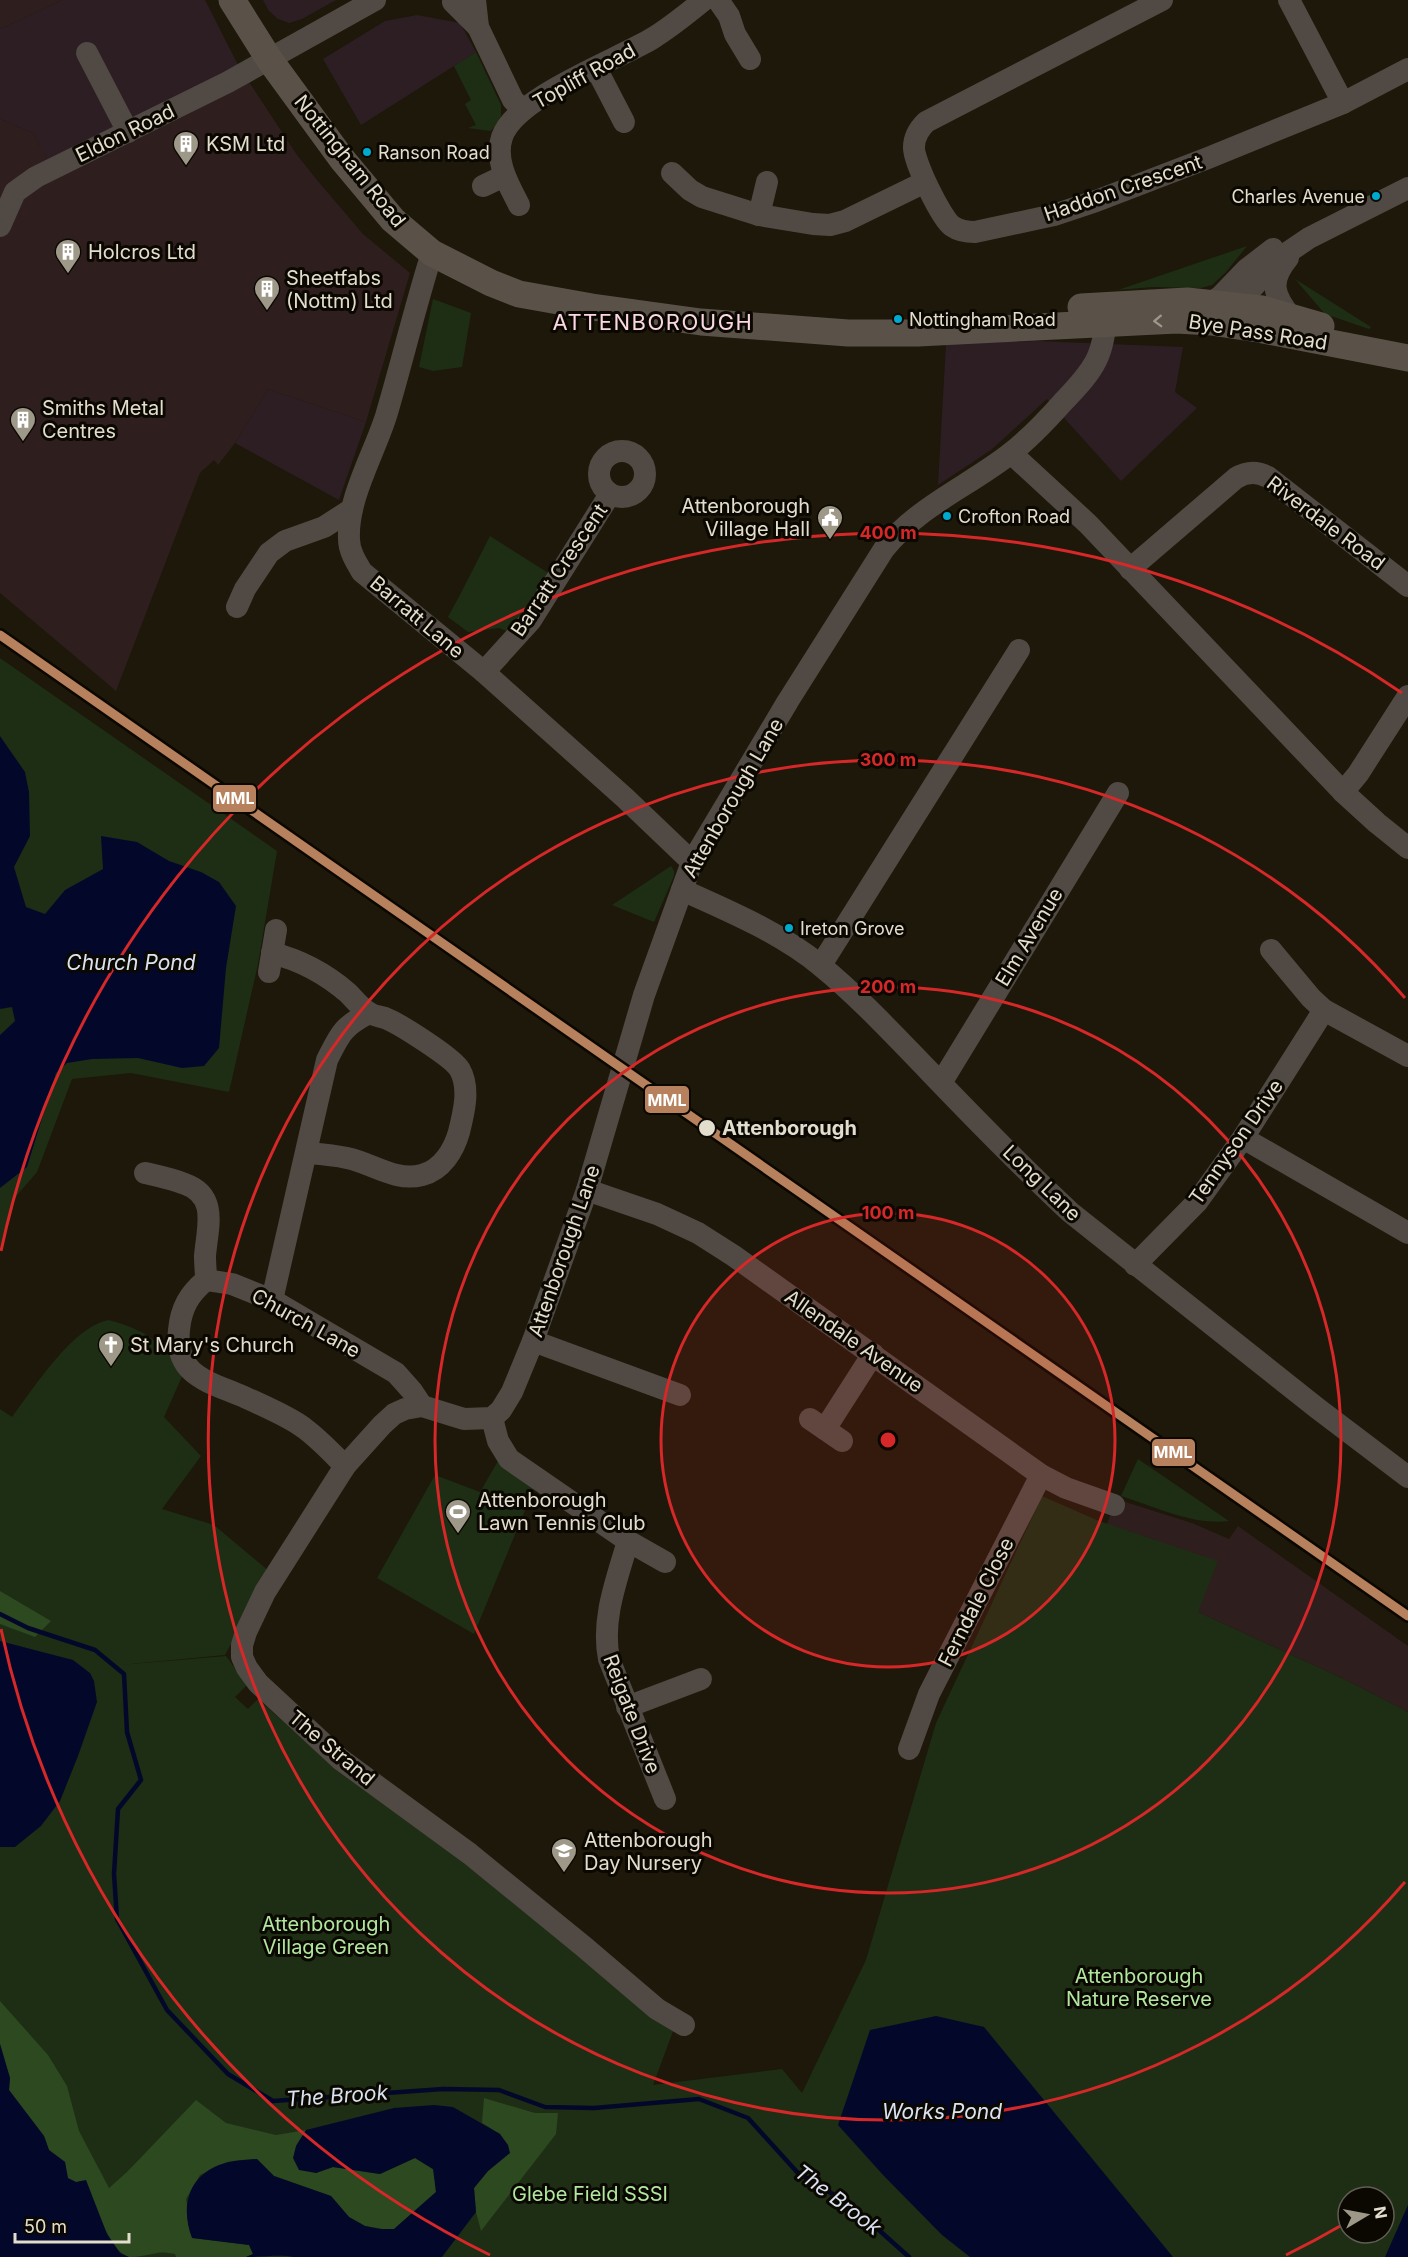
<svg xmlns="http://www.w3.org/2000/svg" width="1408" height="2257" viewBox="0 0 1408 2257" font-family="Inter,sans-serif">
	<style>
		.commercial { fill: #2d1e24 }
		.industrial { fill: #2f1e1e }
		.green { fill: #1d2e14; fill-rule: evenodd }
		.forest { fill: #2d4920 }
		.water { fill: #03082a }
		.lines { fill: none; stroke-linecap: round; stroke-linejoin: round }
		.stream { stroke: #03082a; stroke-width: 4.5 }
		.minor { stroke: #514a44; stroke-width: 22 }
		.major { stroke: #5a5249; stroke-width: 27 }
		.rail-1-casing { stroke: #0b0701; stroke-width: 14 }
		.rail-1 { stroke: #b6815c; stroke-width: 9 }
		.oneway { stroke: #9e988b }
		.ring { fill: none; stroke: #d62828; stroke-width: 3 }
		.bus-dot { fill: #00a9ce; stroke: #0b0701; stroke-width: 2 }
		.stop-dot { fill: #e3ddcd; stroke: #0b0701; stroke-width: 2 }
		.labels { text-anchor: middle; stroke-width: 6; stroke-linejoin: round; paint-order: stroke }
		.bus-label { font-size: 18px; fill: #e3ddcd; stroke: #0b0701; text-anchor: start }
		.street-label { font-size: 20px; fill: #e3ddcd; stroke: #0b0701 }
		.poi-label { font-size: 20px; fill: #e3ddcd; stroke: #0b0701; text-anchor: start }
		.stop-label { font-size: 20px; font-weight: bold; fill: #e3ddcd; stroke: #0b0701; text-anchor: start }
		.park-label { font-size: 20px; fill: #b1e79e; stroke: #0b0701 }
		.water-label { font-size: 21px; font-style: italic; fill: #dae3f2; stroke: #0b0701 }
		.quarter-label { font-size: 22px; letter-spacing: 1.5px; fill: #fad8e3; stroke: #0b0701 }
		.centre { fill: #d62828; stroke: #0b0701; stroke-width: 3 }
		.ring-label { font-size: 18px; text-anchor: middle; font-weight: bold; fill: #d62828; stroke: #0b0701; stroke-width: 6; stroke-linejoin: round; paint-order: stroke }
		.line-badge { stroke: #0b0701; stroke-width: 2 }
		.badge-label { font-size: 16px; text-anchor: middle; font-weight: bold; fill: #fff }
	</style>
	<rect width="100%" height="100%" fill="#1d180a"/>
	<g class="commercial">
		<path d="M 62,0 L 205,0 L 238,65 L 48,162 L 33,133 L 0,119 L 0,29 Z"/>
		<path d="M 263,0 L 336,0 L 302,19 L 289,23 L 278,19 L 269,11 Z"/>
		<path d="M 417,15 L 460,23 L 476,52 L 361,125 L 323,59 L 385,21 Z"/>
		<path d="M 1036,341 L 1183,347 L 1175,392 L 1197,408 L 1121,481 L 1047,399 L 991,450 L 938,485 L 946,344 Z"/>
		<path d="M 268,389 L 366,422 L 339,500 L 235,443 Z"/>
	</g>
	<g class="industrial">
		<path d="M 0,0 L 62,0 L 0,29 Z"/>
		<path d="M 238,65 L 297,155 L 317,180 L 363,234 L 410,273 L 366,422 L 268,389 L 235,443 L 218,465 L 214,460 L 200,473 L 116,691 L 0,593 L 0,119 L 33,133 L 48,161 Z"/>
		<path d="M 1116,1499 L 1192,1523 L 1229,1539 L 1238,1526 L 1408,1646 L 1408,1712 L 1344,1679 L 1198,1612 L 1107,1524 Z"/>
	</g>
	<g class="green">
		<path d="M 476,52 L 501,105 L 501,117 L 491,131 L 468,128 L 476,125 L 465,104 L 471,100 L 454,66 Z"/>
		<path d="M 1247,246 L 1226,272 L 1212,285 L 1201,288 L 1152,287 L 1118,290 Z"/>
		<path d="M 1295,279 L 1371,327 L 1369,329 L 1325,314 Z"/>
		<path d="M 433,299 L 471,313 L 462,367 L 433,371 L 419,367 Z"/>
		<path d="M 490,536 L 550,574 L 509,632 L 499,628 L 468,632 L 448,617 C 463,590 476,563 490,536 Z"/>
		<path d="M 0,658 L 277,851 L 258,964 L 229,1092 L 131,1073 L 72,1079 L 37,1172 L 12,1201 L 0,1248 Z"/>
		<path d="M 671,866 L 674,871 L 674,876 L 654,922 L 612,905 Z"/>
		<path d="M 109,1320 C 150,1332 157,1340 184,1372 L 164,1417 L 201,1456 L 162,1509 L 214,1525 L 269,1571 L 225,1655 L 120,1665 L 226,1656 L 247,1685 L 235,1697 L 248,1709 L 258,1699 L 335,1768 L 465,1864 L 675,2026 L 653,2085 L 782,2069 L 802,2093 L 866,1960 L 936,1723 L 1042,1496 L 1099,1521 L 1218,1561 L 1198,1612 L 1344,1679 L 1408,1712 L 1408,2257 L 0,2257 L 0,1409 L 12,1417 C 34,1388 73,1326 109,1320 ZM 1348,2197 L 1384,2197 L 1384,2233 L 1348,2233 Z"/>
		<path d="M 1138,1459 L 1229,1521 C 1193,1526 1154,1506 1121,1496 Z"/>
		<path d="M 498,1461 L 535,1486 L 474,1634 L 377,1578 L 435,1475 L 480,1492 Z"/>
	</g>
	<g class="forest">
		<path d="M 0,1591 L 51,1621 L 35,1637 L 0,1624 Z"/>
		<path d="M 0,2001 L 48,2055 L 67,2086 L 79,2131 L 109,2188 L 127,2172 L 196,2100 L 226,2123 L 276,2135 L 306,2130 L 296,2146 L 316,2173 L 333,2167 L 380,2174 L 415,2158 L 434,2170 L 436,2192 L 394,2229 L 382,2229 L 365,2226 L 349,2217 L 331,2196 L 274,2176 L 257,2159 L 227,2162 L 200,2175 L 186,2199 L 193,2238 L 250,2245 L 253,2254 L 246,2257 L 176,2257 L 175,2254 C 169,2253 162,2252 157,2253 C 147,2255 139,2257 129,2257 C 109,2252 93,2199 86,2181 L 76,2182 L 67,2178 L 65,2162 L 49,2150 L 44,2136 L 9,2090 L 10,2078 L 0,2044 Z"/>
		<path d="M 484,2098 L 535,2113 L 558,2113 L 556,2134 L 481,2231 L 476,2212 L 474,2188 L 488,2171 L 509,2153 L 500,2134 L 482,2123 Z"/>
	</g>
	<g class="water">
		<path d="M 0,736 L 25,772 L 29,792 L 30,836 L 14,867 L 26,907 L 45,914 L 65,890 L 103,869 L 101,836 L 137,842 L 169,861 L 201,872 L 219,882 L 236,906 L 226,968 L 219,1048 L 204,1066 L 182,1068 L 138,1058 L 92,1059 L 67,1063 L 56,1073 L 27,1167 L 0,1188 L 0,1035 L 15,1021 L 12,1007 L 0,1009 Z"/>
		<path d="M 0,1641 L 73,1660 L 90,1673 L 94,1681 L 97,1702 L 78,1756 L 60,1801 L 41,1826 L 15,1847 L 0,1847 Z"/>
		<path d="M 936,2016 L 984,2027 L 1173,2257 L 970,2257 L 942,2235 L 884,2176 L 838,2125 L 870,2030 Z"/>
		<path d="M 0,2044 L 10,2078 L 9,2090 L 44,2136 L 49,2150 L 65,2162 L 68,2178 L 76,2182 L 86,2180 L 107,2234 L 120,2253 L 129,2257 L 0,2257 Z"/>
		<path d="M 434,2105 L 453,2107 L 500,2134 L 508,2145 L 510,2153 L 488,2171 L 474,2188 L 476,2212 L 442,2257 L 293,2257 C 284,2254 258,2257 246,2257 L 253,2254 L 249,2245 L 192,2238 C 179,2204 190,2171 229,2162 C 238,2160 248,2160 257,2159 L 274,2176 L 331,2196 L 349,2217 L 365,2226 L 381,2229 L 394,2229 L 436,2192 L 433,2169 L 415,2158 L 380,2174 L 333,2167 L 316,2173 L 299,2170 L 293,2158 L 296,2146 L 306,2130 L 394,2108 Z"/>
		<path d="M 1408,2205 L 1408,2257 L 1385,2257 Z"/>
	</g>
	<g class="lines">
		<path class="stream" d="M 0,1614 L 28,1628 L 95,1650 L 124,1674 L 127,1732 L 141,1780 L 118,1809 L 114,1874 L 117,1919 L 167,2010 L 228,2074 L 273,2101 L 443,2089 L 499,2090 L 545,2107 L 594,2108 L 699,2099 L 748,2118 L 797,2172 L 852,2206 L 909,2257"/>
		<g class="minor">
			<path d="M 475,0 L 478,27 L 513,100 L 523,110"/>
			<path d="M 718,0 L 729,16 L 735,34 L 750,59"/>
			<path d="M 1162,0 L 926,122 C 919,129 914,136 914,147 C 913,160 941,218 952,226 C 959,231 967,232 975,232 L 1054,215 L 1096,201 L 1208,158 L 1343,103 L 1408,69"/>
			<path d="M 1289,0 L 1343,103"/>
			<path d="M 453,2 L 478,27"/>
			<path d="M 87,53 L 128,132"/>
			<path d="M 596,68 L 624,122"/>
			<path d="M 672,173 L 690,190 L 702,197 L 759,215 L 813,224 L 830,225 L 845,221 L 925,182"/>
			<path d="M 483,186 L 504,176"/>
			<path d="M 519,205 C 509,185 494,161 502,137 C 515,97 617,60 653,38 C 671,27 688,13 704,0"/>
			<path d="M 759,215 L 767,182"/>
			<path d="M 0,226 L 15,192 L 36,177 L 228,82 L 375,0"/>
			<path d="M 432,253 C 415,307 402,362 386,416 C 374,454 347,499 349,539 C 349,551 356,562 362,572 L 484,672 L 625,798 L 692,862"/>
			<path d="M 1288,258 C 1269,281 1273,295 1291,317"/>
			<path d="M 1211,303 L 1221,296 L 1247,269 L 1273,249"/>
			<path d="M 1222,313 L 1254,286 L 1278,259 L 1309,238 L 1408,188"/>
			<circle cx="622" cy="474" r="23"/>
			<path d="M 1011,453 L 1088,524 L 1343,792 L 1377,823 L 1408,848"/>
			<path d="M 1130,569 L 1236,478 C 1246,472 1257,471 1268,477 L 1408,586"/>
			<path d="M 237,607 L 245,589 L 269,553 L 285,541 L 324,527 L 352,509"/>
			<path d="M 484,672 L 531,620 L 610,494"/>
			<path d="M 1343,792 L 1358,774 L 1408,696"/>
			<path d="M 682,890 C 729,911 781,933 821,966 C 860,998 894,1035 929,1071 C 975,1119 1022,1167 1070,1212 L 1317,1408 L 1408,1477"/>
			<path d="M 1271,950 L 1311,998 L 1324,1010 L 1408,1056"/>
			<path d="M 272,953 C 300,960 326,974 348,993 C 354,999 360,1007 368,1012 C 373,1016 379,1016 385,1018 C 398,1023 454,1058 460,1070 C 470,1088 464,1112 459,1132 C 454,1150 442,1170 422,1175 C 395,1182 372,1163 347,1158 C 334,1155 320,1154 307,1153"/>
			<path d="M 821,965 L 1019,650"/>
			<path d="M 269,972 L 276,930"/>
			<path d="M 941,1083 L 1118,793"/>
			<path d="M 1243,1138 L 1408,1233"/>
			<path d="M 145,1173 C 158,1176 172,1179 185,1184 C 219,1196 207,1229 205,1256 C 205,1264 206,1272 206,1280"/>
			<path d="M 587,1190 L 657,1214 L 698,1233 L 734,1256 L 1041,1475 L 1066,1488 L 1114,1505"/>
			<path d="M 1135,1265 L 1197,1202 L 1243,1138 L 1324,1010"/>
			<path d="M 206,1280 C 189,1294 181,1308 179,1330 C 174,1376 210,1382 242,1396 C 260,1404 290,1417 304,1428 C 319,1439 332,1453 345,1466"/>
			<path d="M 206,1280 L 232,1284 L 272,1300 L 396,1373 L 412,1391 L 422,1406"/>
			<path d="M 272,1300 L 327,1060 C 340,1034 342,1027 369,1013"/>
			<path d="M 533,1341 L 680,1395"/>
			<path d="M 492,1418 L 498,1441 L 509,1459 L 628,1541 L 665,1562"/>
			<path d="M 810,1419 L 842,1441"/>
			<path d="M 825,1429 L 873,1354"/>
			<path d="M 628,1541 C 617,1579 601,1619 609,1659 L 665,1799"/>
			<path d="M 627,1707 L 701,1679"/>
			<path d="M 909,1749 L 929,1694 L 1041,1475"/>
			<path d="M 684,2025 L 657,2009 L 583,1946 L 470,1854 L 340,1759 L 258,1683 L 247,1668 L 242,1657 L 242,1645 L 246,1632 L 265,1592 L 345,1466 L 382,1425 L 394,1414 L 405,1409 L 422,1406 L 464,1419 L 492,1418 L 501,1410 L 512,1392 L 533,1341 L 587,1190 L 644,995 L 692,862 L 788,701 L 884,549 C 917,507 969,486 1011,453 C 1030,438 1047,420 1063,402 C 1095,369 1106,354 1106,306"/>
		</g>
		<g class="major">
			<path d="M 232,0 L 269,59 L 342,159 L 393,220 L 432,253 L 491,283 L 519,294 L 592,307 L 701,322 L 848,333 L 918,333 L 1177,320 L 1211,322 L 1258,329 L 1408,358"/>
			<path d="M 1081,307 L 1187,301 L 1262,309 L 1321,326"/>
		</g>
		<defs>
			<path id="rail-1" d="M 0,635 L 1408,1616"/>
		</defs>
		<use href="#rail-1" class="rail-1-casing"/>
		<use href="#rail-1" class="rail-1"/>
	</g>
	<defs><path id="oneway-chevron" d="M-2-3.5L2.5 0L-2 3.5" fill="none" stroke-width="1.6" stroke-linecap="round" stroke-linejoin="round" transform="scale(1.5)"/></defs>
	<use class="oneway" href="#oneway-chevron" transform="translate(1158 321) rotate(178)"/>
	<circle cx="888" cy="1440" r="227" fill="#d62828" fill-opacity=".12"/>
	<g class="ring">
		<circle cx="888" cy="1440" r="227"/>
		<circle cx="888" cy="1440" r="453"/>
		<path d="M1405 1882A680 680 0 1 1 1405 998"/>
		<path d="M1342 2225A907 907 0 0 1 1286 2255M490 2255A907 907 0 0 1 1 1629M1 1251A907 907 0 0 1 1402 693"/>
	</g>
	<defs>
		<symbol id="building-pin" viewBox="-11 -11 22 30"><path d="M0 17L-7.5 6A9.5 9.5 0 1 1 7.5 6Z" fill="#9e9889" stroke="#0b0701"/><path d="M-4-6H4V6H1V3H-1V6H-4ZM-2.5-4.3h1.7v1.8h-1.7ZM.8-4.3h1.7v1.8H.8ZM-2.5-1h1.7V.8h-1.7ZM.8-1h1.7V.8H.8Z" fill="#fff"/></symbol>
		<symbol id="civic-pin" viewBox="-11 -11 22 30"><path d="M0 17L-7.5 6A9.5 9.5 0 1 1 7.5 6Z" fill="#9e9889" stroke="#0b0701"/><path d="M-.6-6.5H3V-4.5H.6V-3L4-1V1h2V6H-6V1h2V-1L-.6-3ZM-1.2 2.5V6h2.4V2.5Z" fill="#fff"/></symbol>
		<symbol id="church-pin" viewBox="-11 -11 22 30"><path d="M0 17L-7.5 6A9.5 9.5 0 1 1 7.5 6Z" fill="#9e9889" stroke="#0b0701"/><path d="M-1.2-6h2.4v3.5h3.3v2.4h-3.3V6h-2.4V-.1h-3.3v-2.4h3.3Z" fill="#fff"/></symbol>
		<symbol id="stadium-pin" viewBox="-11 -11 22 30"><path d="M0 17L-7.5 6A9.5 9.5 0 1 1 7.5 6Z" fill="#9e9889" stroke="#0b0701"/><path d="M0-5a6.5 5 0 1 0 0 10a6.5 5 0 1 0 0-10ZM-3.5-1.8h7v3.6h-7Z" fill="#fff"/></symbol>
		<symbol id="school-pin" viewBox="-11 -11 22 30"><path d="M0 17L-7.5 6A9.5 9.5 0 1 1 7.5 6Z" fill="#9e9889" stroke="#0b0701"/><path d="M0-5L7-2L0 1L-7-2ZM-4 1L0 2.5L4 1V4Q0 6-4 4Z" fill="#fff"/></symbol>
	</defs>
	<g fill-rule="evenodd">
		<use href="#building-pin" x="171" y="129" width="30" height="40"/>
		<use href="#building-pin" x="53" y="237" width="30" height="40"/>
		<use href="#building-pin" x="252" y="274" width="30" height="40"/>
		<use href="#building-pin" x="8" y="405" width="30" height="40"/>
		<use href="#civic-pin" x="815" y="503" width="30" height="40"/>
		<use href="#church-pin" x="96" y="1330" width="30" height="40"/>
		<use href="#stadium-pin" x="443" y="1497" width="30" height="40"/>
		<use href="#school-pin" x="549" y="1836" width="30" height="40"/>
	</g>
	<g class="bus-dot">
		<circle cx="367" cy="152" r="5"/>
		<circle cx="1376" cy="196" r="5"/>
		<circle cx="898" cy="319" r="5"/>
		<circle cx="947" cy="516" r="5"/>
		<circle cx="789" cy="928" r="5"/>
	</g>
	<circle class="stop-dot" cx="707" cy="1128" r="9"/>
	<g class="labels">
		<g class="bus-label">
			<text x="378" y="159">Ranson Road</text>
			<text x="1365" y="203" text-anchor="end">Charles Avenue</text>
			<text x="909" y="326">Nottingham Road</text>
			<text x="958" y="523">Crofton Road</text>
			<text x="800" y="935">Ireton Grove</text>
		</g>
		<g class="street-label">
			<text transform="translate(584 76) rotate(-29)" y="7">Topliff Road</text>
			<text transform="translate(125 133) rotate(-26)" y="7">Eldon Road</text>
			<text transform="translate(350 161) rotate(51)" y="7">Nottingham Road</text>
			<text transform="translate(1123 188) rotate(-19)" y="7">Haddon Crescent</text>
			<text transform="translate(1258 332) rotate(9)" y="7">Bye Pass Road</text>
			<text transform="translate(1326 523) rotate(37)" y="7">Riverdale Road</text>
			<text transform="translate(559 570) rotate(-56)" y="7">Barratt Crescent</text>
			<text transform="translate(417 617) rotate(40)" y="7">Barratt Lane</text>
			<text transform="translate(733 798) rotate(-60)" y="7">Attenborough Lane</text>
			<text transform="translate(1029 937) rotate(-59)" y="7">Elm Avenue</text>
			<text transform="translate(1236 1142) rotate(-55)" y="7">Tennyson Drive</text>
			<text transform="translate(1042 1183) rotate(44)" y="7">Long Lane</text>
			<text transform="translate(564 1251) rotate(-71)" y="7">Attenborough Lane</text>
			<text transform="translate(306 1323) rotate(29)" y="7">Church Lane</text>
			<text transform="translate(854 1341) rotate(35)" y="7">Allendale Avenue</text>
			<text transform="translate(976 1602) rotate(-63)" y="7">Ferndale Close</text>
			<text transform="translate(632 1714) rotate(69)" y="7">Reigate Drive</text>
			<text transform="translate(332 1748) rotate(40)" y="7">The Strand</text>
		</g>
		<g class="poi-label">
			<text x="206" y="151">KSM Ltd</text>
			<text x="88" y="259">Holcros Ltd</text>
			<text x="286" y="285">Sheetfabs<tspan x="286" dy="23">(Nottm) Ltd</tspan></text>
			<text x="42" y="415">Smiths Metal<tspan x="42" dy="23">Centres</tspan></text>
			<text x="810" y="513" text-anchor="end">Attenborough<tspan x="810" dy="23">Village Hall</tspan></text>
			<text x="130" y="1352">St Mary's Church</text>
			<text x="478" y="1507">Attenborough<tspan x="478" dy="23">Lawn Tennis Club</tspan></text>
			<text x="584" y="1847">Attenborough<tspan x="584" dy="23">Day Nursery</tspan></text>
		</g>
		<g class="stop-label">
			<text x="722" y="1135">Attenborough</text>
		</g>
		<g class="park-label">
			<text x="326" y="1931">Attenborough<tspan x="326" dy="23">Village Green</tspan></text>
			<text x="1139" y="1983">Attenborough<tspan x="1139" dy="23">Nature Reserve</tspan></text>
			<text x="590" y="2201">Glebe Field SSSI</text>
		</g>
		<g class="water-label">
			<text x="131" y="970">Church Pond</text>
			<text transform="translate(337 2096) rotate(-4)" y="7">The Brook</text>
			<text x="942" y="2119">Works Pond</text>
			<text transform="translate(838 2200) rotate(37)" y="7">The Brook</text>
		</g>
		<g class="quarter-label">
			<text x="653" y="330">ATTENBOROUGH</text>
		</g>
	</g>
	<circle cx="888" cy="1440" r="9" class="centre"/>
	<g class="ring-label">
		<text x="888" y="539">400 m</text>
		<text x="888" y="766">300 m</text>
		<text x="888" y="993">200 m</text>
		<text x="888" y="1219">100 m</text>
	</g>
	<g class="line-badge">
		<rect x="212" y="784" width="45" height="29" rx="6" fill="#b6815c"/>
		<rect x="644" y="1085" width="46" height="29" rx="6" fill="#b6815c"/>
		<rect x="1151" y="1438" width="45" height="29" rx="6" fill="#b6815c"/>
	</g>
	<g class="badge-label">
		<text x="235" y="804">MML</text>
		<text x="667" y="1106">MML</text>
		<text x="1173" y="1458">MML</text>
	</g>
	<g transform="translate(1366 2215) rotate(80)"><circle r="28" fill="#0b0701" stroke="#615d53" stroke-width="1.5"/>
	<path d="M0-4.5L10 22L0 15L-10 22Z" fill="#9e9889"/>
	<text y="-9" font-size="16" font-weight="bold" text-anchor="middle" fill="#e3ddcd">N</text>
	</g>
	<path d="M15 2233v9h114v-9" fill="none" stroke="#e3ddcd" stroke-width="3"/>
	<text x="24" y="2233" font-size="18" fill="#e3ddcd" stroke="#0b0701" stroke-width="4.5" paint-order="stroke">50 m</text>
</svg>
